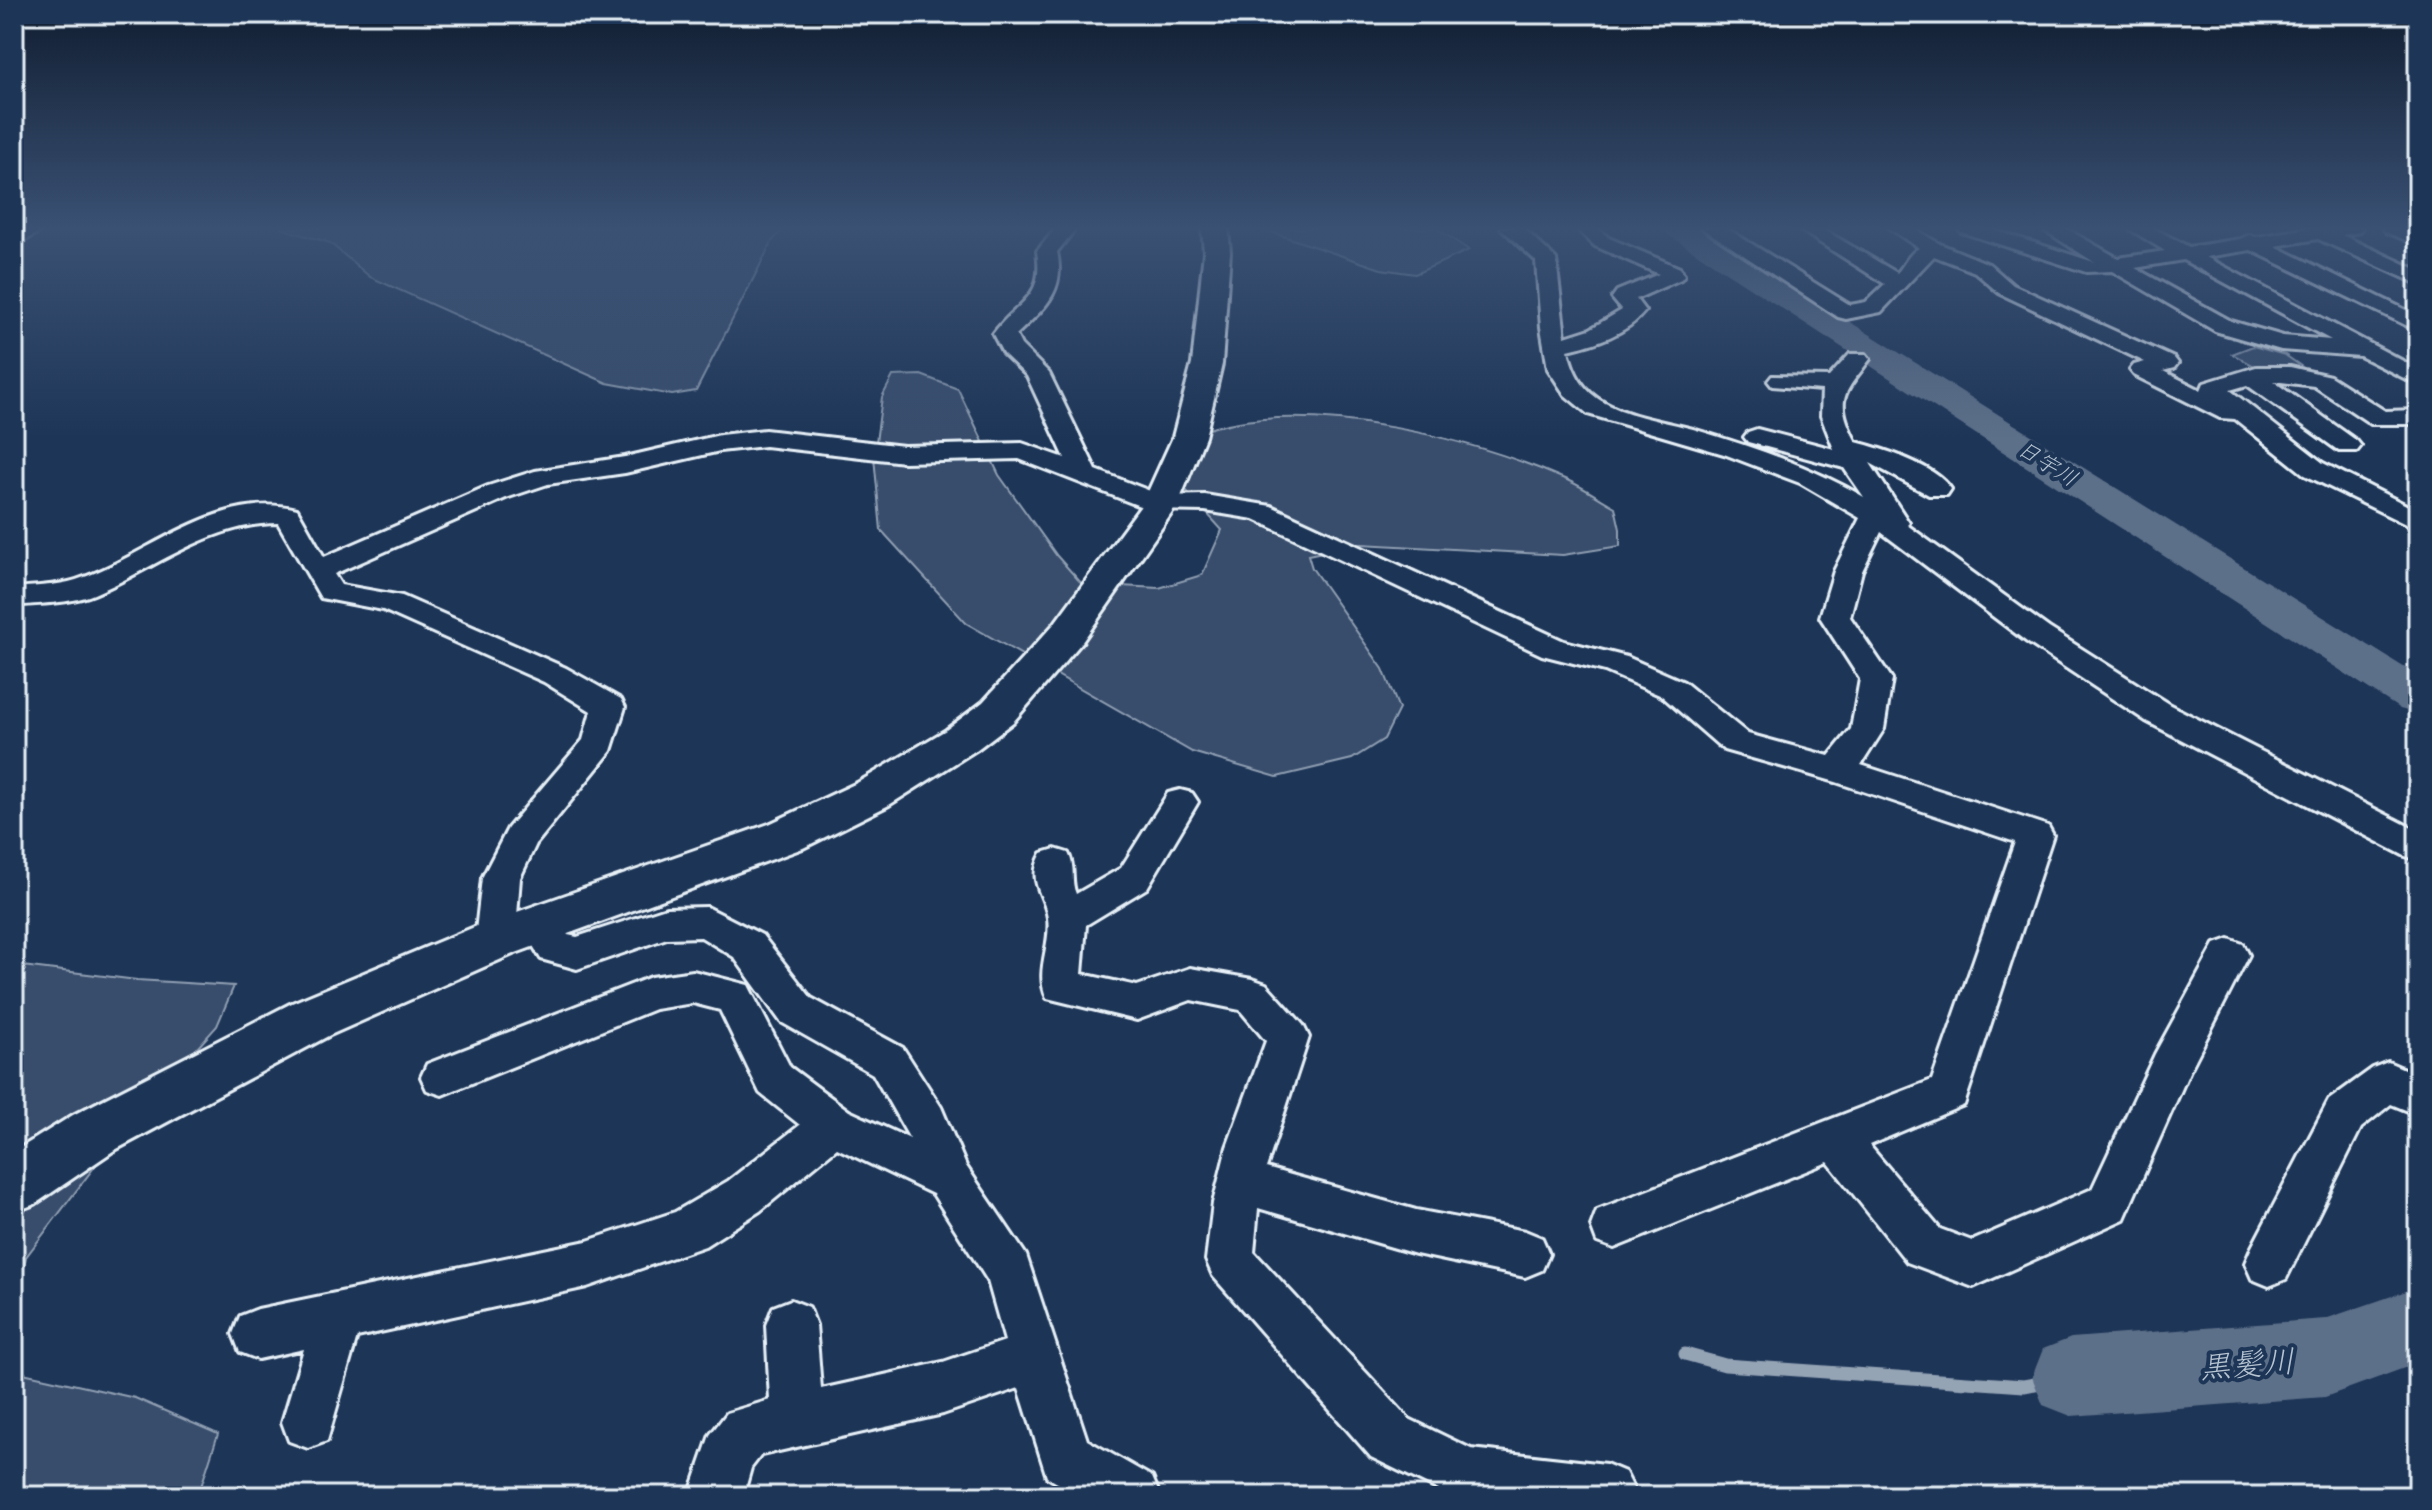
<svg xmlns="http://www.w3.org/2000/svg" width="2432" height="1510" viewBox="0 0 2432 1510" font-family="'Playpen Sans','Klee One',sans-serif">
	<style>
		.green { fill: #374d6c; stroke: #909fb2; stroke-width: 2 }
		.lines { fill: none; stroke-linecap: round; stroke-linejoin: round }
		.stream { stroke: #95a4b5; stroke-width: 13 }
		.river { fill: #5d7089; fill-rule: evenodd }
		.street-casing { stroke: #e8f1f8; stroke-width: 6 }
		.secondary-casing { stroke: #e8f1f8; stroke-width: 6 }
		.street { fill: #1d3557; fill-rule: evenodd }
		.secondary { fill: #1d3557; fill-rule: evenodd }
		.labels { text-anchor: middle; stroke-width: 8; stroke-linejoin: round; paint-order: stroke }
		.far-water-label { font-size: 22px; font-style: italic; fill: #b7c4d1; stroke: #1d3557 }
		.near-water-label { font-size: 32px; font-style: italic; fill: #b7c4d1; stroke: #1d3557 }
	</style>
	<rect width="100%" height="100%" fill="#1d3557"/>
	<filter id="ink" filterUnits="userSpaceOnUse"><feTurbulence type="fractalNoise" baseFrequency=".0125" numOctaves="2"/><feDisplacementMap in="SourceGraphic" scale="16" xChannelSelector="R" yChannelSelector="G"/><feConvolveMatrix kernelMatrix="1 2 1 2 8 2 1 2 1" color-interpolation-filters="sRGB"/></filter>
	<g filter="url(#ink)">
		<g class="green">
			<path d="M 280,228 L 785,228 L 773,240 L 696,391 L 672,395 L 607,383 L 370,277 L 330,243 Z"/>
			<path d="M 1259,228 L 1436,228 L 1469,250 L 1415,274 L 1381,269 Z"/>
			<path d="M 2253,346 L 2285,355 L 2308,371 L 2258,368 L 2232,354 Z"/>
			<path d="M 921,375 L 958,389 L 999,475 L 1057,556 L 1082,584 L 1159,588 L 1202,575 L 1222,530 L 1185,489 L 1180,450 C 1190,443 1203,430 1215,427 C 1317,400 1472,438 1567,480 C 1583,487 1599,498 1615,507 L 1620,529 L 1620,546 L 1563,555 L 1361,544 L 1308,555 L 1312,568 L 1383,669 L 1399,709 L 1384,739 L 1352,759 L 1277,777 L 1192,752 L 966,623 L 881,530 L 874,457 L 882,397 L 893,376 Z"/>
			<path d="M 14,965 L 137,980 L 234,986 L 217,1026 L 118,1136 L 26,1257 L 14,1310 Z"/>
			<path d="M 14,1371 L 135,1398 L 218,1434 L 198,1496 L 14,1496 Z"/>
		</g>
		<g class="lines">
			<path class="stream" d="M 1685,1354 L 1725,1365 L 2024,1386 L 2071,1377"/>
			<g class="river">
				<path d="M 1663,228 L 1699,228 L 2418,676 L 2418,714 L 2400,709 L 1667,234 Z"/>
				<path d="M 2418,1287 L 2418,1363 L 2325,1397 L 2071,1416 L 2043,1405 L 2032,1377 L 2043,1349 L 2071,1338 L 2325,1319 Z"/>
			</g>
			<defs>
				<g id="street">
					<path d="M 22,228 L 46,228 L 14,247 L 14,233 Z"/>
					<path d="M 1056,228 L 1076,228 L 1057,252 C 1066,293 1043,309 1016,335 L 1021,345 L 1049,373 L 1096,470 L 1163,496 L 1205,495 L 1271,506 L 1564,641 L 1627,657 L 1684,682 L 1748,734 L 1829,756 L 1851,729 L 1860,679 L 1820,617 L 1834,571 L 1860,518 L 1800,483 L 1724,454 L 1588,414 L 1565,395 L 1548,369 L 1541,327 L 1536,261 L 1501,228 L 1523,228 L 1556,259 L 1565,337 L 1590,329 L 1622,310 L 1612,298 L 1617,291 L 1659,274 L 1595,246 L 1578,230 L 1597,228 L 1609,238 L 1680,268 L 1684,275 L 1681,279 L 1636,299 L 1645,311 C 1627,334 1595,344 1568,350 C 1573,373 1583,391 1605,403 C 1628,416 1667,422 1693,429 C 1753,447 1810,466 1864,497 L 1844,468 L 1748,442 L 1744,437 L 1748,432 L 1757,429 L 1834,449 L 1821,416 L 1822,390 L 1772,386 L 1768,381 L 1772,376 L 1829,377 L 1850,354 L 1866,354 L 1870,359 C 1845,393 1833,398 1856,442 C 1883,449 1935,465 1951,489 L 1947,495 L 1929,495 L 1870,463 L 1909,523 L 1907,525 L 2049,628 L 2170,705 L 2418,831 L 2418,860 L 2405,856 L 2146,721 L 2027,642 L 1881,532 L 1862,571 L 1850,617 L 1892,679 L 1884,729 L 1861,765 L 2048,826 L 2053,835 L 1964,1105 L 1869,1145 L 1940,1229 L 1972,1241 L 2092,1189 L 2155,1054 L 2215,944 L 2229,939 L 2243,944 L 2249,955 L 2189,1072 L 2124,1219 L 1973,1287 L 1907,1262 L 1828,1162 L 1614,1248 L 1597,1242 L 1591,1226 L 1597,1210 L 1932,1080 L 2015,842 L 1836,782 L 1724,750 L 1662,696 L 1605,671 L 1542,655 L 1254,519 L 1205,511 L 1150,510 L 1019,459 L 904,462 L 765,446 L 720,451 L 625,473 L 548,484 L 506,498 L 334,574 L 341,585 L 402,596 L 566,668 L 621,699 L 625,707 L 611,751 L 536,844 L 520,878 L 515,940 L 509,951 L 495,955 L 481,951 L 475,940 L 482,878 L 508,828 L 583,740 L 591,711 L 544,682 L 383,610 L 321,598 L 278,523 C 210,523 154,569 94,594 C 70,604 39,603 14,606 L 14,588 C 33,586 57,586 76,580 C 147,557 217,489 297,509 L 324,557 L 488,486 L 535,471 L 625,457 L 720,435 L 765,430 L 904,446 L 1022,443 L 1065,458 L 1027,376 L 1003,353 L 993,334 C 1017,301 1045,300 1037,251 Z"/>
					<path d="M 1702,228 L 1726,228 L 1850,305 L 1866,302 L 1885,284 L 1797,228 L 1821,228 L 1897,273 C 1905,265 1908,254 1919,248 L 1889,228 L 1913,228 L 1940,244 L 1989,264 L 2013,285 L 2174,358 L 2178,363 L 2174,368 L 2163,371 L 2201,390 L 2204,383 L 2256,367 L 2290,367 L 2330,376 L 2385,411 L 2418,410 L 2418,424 L 2371,424 L 2314,386 L 2273,381 L 2357,441 L 2361,446 L 2357,451 L 2339,451 L 2247,385 L 2230,390 L 2323,463 L 2418,511 L 2418,530 L 2305,475 L 2235,419 L 2220,418 L 2134,375 L 2130,370 L 2134,365 L 2145,362 L 1999,293 L 1975,272 L 1934,256 L 1881,312 L 1846,319 L 1838,317 Z"/>
					<path d="M 1958,228 L 1988,228 L 2094,262 L 2041,228 L 2065,228 L 2118,258 L 2165,251 L 2128,228 L 2153,228 L 2189,247 L 2240,239 L 2249,235 L 2256,237 L 2309,228 L 2362,228 L 2359,232 L 2342,235 L 2418,270 L 2418,284 L 2318,239 L 2275,246 L 2418,316 L 2418,331 L 2251,250 L 2206,257 L 2418,369 L 2418,385 L 2360,356 L 2281,350 L 2215,331 L 2112,271 L 2086,272 L 1961,232 ZM 2183,260 L 2331,340 L 2283,336 L 2231,321 L 2135,268 Z"/>
					<path d="M 2383,228 L 2409,228 L 2418,232 L 2418,245 L 2386,232 Z"/>
					<path d="M 1180,790 L 1192,793 L 1198,802 L 1147,888 L 1086,925 L 1082,974 L 1137,986 L 1190,968 L 1252,979 L 1266,984 L 1303,1025 L 1309,1037 L 1266,1168 L 1416,1210 L 1525,1231 L 1542,1238 L 1549,1254 L 1542,1270 L 1525,1277 L 1416,1254 L 1258,1208 L 1254,1252 L 1409,1419 L 1471,1449 L 1606,1464 L 1625,1472 L 1637,1496 L 1451,1496 L 1371,1457 L 1213,1276 L 1206,1260 L 1213,1203 L 1227,1147 L 1266,1041 L 1240,1010 L 1191,1000 L 1137,1020 L 1047,998 C 1034,972 1052,945 1048,918 C 1044,892 1026,882 1042,853 L 1055,849 L 1068,853 C 1076,867 1070,881 1076,894 L 1121,868 L 1168,793 Z"/>
					<path d="M 707,907 L 762,935 L 811,998 L 903,1048 L 941,1107 L 966,1166 L 1026,1255 L 1087,1440 L 1152,1477 L 1160,1496 L 1080,1496 L 1047,1477 L 1019,1388 L 943,1414 L 761,1455 L 751,1468 L 743,1496 L 689,1496 L 710,1435 L 727,1413 L 770,1400 L 766,1325 L 773,1307 L 791,1300 L 809,1307 L 816,1325 L 821,1389 L 943,1362 L 1005,1341 L 988,1281 L 933,1194 L 837,1148 L 760,1211 L 705,1246 L 587,1287 L 357,1337 L 327,1441 L 308,1448 L 289,1441 L 282,1422 L 304,1349 L 258,1359 L 240,1352 L 233,1334 L 240,1316 L 258,1309 L 587,1241 L 675,1212 L 728,1181 L 800,1125 L 760,1093 L 720,1010 L 693,1003 L 655,1009 L 442,1095 L 427,1090 L 421,1077 L 427,1064 L 651,977 L 693,971 L 748,985 L 790,1067 L 849,1111 L 910,1139 L 873,1074 L 781,1022 L 734,957 L 701,937 L 667,938 L 577,969 L 541,959 L 520,924 L 525,913 C 551,905 554,916 568,935 L 577,937 L 666,908 Z"/>
					<path d="M 2388,1062 L 2418,1075 L 2418,1115 L 2391,1104 L 2361,1128 L 2286,1279 L 2269,1286 L 2252,1279 L 2245,1263 L 2252,1247 L 2329,1100 L 2373,1068 Z"/>
				</g>
				<path id="secondary" d="M 1202,228 L 1228,228 L 1230,252 L 1222,364 L 1205,437 L 1178,504 L 1082,642 L 1013,722 L 976,750 L 889,805 L 803,848 L 513,954 L 330,1035 L 113,1151 L 35,1204 L 14,1212 L 14,1152 L 73,1115 L 292,1003 L 477,926 L 769,824 L 857,783 L 946,730 L 983,702 L 1054,624 L 1143,503 L 1173,437 L 1192,364 L 1204,252 Z"/>
			</defs>
			<use href="#street" class="street-casing"/>
			<use href="#secondary" class="secondary-casing"/>
			<use href="#street" class="street"/>
			<use href="#secondary" class="secondary"/>
		</g>
	</g>
	<linearGradient id="sky" x2="0" y2="1"><stop stop-color="#101d30"/><stop offset="0.52" stop-color="#3a5174"/><stop offset="1" stop-color="#3a5174" stop-opacity="0"/></linearGradient>
	<rect width="2432" height="439" fill="url(#sky)"/>
	<g class="labels">
		<g class="far-water-label">
			<text transform="translate(2048 463) rotate(32)" y="8">日宇川</text>
		</g>
		<g class="near-water-label">
			<text transform="translate(2247 1364) rotate(-4)" y="11">黒髪川</text>
		</g>
	</g>
	<rect width="2432" height="1510" fill="none" stroke="#1d3557" stroke-width="48"/>
	<rect x="24" y="24" width="2384" height="1462" fill="none" stroke="#e8f1f8" stroke-width="3" filter="url(#ink)"/>
</svg>
